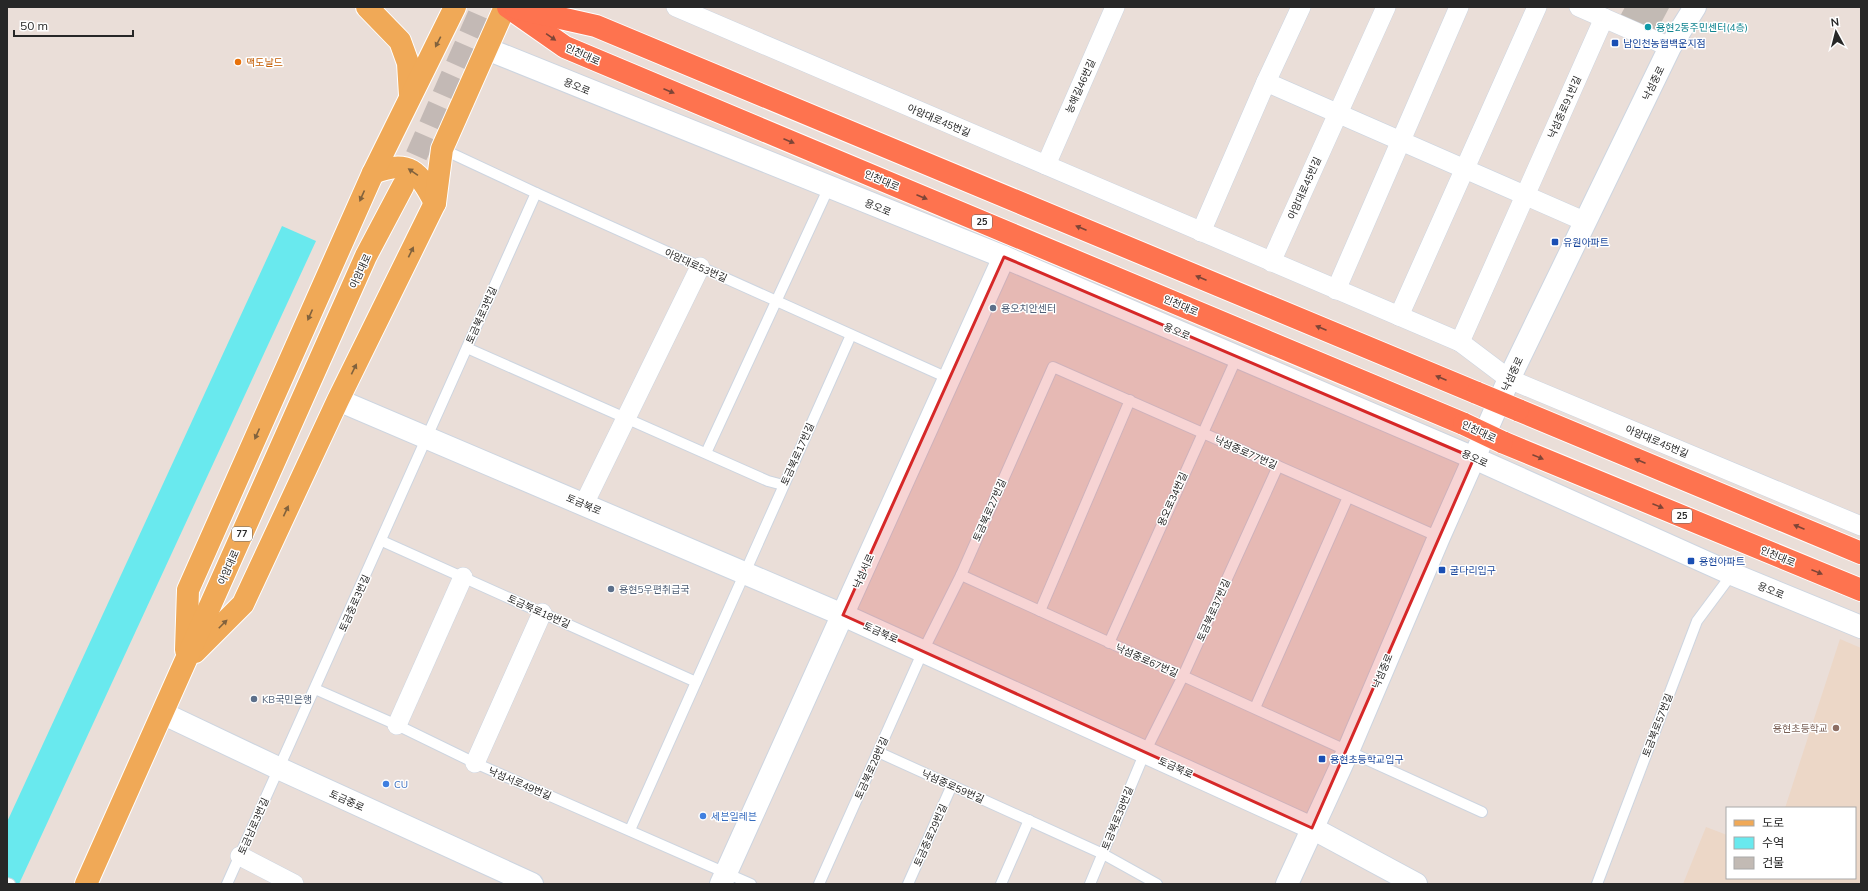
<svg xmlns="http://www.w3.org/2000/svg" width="1868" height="891" viewBox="0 0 1868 891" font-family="Mulish,'Noto Sans KR',sans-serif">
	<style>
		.education { fill: #ecd7c7 }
		.water { fill: #69e9ee }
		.building { fill: #c2bab4 }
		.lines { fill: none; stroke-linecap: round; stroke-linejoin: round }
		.primary-tunnel { stroke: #c3b9b5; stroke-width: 22; stroke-dasharray: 22 11; stroke-linecap: butt }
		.lane-casing { stroke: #cdd5e0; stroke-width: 12 }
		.street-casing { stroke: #cdd5e0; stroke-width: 20 }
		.secondary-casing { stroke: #cdd5e0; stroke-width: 24 }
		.primary-casing { stroke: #fff; stroke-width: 24 }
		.highway-casing { stroke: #fff; stroke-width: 24 }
		.lane { stroke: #fff; stroke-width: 10 }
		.street { stroke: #fff; stroke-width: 19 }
		.secondary { stroke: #fff; stroke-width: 22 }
		.primary { stroke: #f0a957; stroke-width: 22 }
		.highway { stroke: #fe734f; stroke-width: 22 }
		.highway-bridge-casing { stroke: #fff; stroke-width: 24; stroke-linecap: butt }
		.highway-bridge { stroke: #fe734f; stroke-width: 22 }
		.oneway { fill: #7d4537 }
		.oneway2 { fill: #81623d }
		.marked { fill: #d62828; fill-opacity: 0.2; stroke: #d62828; stroke-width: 3; stroke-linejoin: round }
		.culture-dot { fill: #0f9aa8; stroke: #fff; stroke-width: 1.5 }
		.transit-dot { fill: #1a4fb4; stroke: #fff; stroke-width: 1.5 }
		.food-dot { fill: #e8710a; stroke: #fff; stroke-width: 1.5 }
		.service-dot { fill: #5c6f8a; stroke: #fff; stroke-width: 1.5 }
		.education-dot { fill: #8d6e63; stroke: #fff; stroke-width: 1.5 }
		.shop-dot { fill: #3f7fe0; stroke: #fff; stroke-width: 1.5 }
		.labels { text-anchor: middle; stroke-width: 3; stroke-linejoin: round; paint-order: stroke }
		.shield { fill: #fff; stroke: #686868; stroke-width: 1 }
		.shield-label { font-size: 9px; font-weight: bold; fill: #272727 }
		.culture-label { font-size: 10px; fill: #0d838f; stroke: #fff; text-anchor: start }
		.transit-label { font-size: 10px; fill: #164399; stroke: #fff; text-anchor: start }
		.street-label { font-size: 10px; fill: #272727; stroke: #fff }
		.food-label { font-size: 10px; fill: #c56008; stroke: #fff; text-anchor: start }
		.service-label { font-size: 10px; fill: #4e5e75; stroke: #fff; text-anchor: start }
		.education-label { font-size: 10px; fill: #785e54; stroke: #fff; text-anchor: end }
		.shop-label { font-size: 10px; fill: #366cbe; stroke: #fff; text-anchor: start }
	</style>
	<rect width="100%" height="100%" fill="#eaded8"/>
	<path class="education" d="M 1840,639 L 1861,648 L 1861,884 L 1683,884 L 1706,827 L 1727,835 L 1727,878 L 1855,878 L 1855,808 L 1785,808 Z"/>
	<path class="water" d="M 282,226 L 316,241 L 19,884 L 7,884 L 7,822 Z"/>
	<path class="building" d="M 1625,7 L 1667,7 L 1669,8 L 1654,36 L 1619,18 Z"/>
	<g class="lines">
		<path class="primary-tunnel" d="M 403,186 L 482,7"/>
		<defs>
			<g id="lane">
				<path d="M 442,149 L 536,193 L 950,379"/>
				<path d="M 467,348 L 768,481 L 783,485"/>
				<path d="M 706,453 L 829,187"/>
				<path d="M 382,541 L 696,682"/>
				<path d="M 961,575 L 1482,812"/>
				<path d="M 1040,611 L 1130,400"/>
				<path d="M 1109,643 L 1237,357"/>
				<path d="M 315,689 L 397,725 L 475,763 L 751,884"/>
				<path d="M 1255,708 L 1348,497"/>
				<path d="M 878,752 L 1103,854 L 1157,884"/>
				<path d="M 630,830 L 851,335"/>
				<path d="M 7,883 L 10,884"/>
				<path d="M 227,884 L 536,193"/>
				<path d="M 819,884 L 923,651 L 961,575 L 1053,367 L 1439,537"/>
				<path d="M 908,884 L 952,785"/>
				<path d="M 1001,884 L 1029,820"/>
				<path d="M 1090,884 L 1145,752 L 1183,676 L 1278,466"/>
				<path d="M 1597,884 L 1697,621 L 1732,574"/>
			</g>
			<g id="street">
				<path d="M 676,7 L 1460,342 L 1509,379 L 1861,526"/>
				<path d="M 1579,7 L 1670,47"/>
				<path d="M 1266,82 L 1586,222"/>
				<path d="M 1046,165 L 1115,7"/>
				<path d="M 1201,232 L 1266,82 L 1301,7"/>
				<path d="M 1271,262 L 1386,7"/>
				<path d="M 1336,290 L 1459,7"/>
				<path d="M 1399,316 L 1537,7"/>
				<path d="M 1460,342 L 1604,18"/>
				<path d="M 584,504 L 700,267"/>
				<path d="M 397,725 L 463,577"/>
				<path d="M 475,763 L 542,613"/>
				<path d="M 240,856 L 294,884"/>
			</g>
			<g id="secondary">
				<path d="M 487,49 L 1004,257 L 1474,458 L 1732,574 L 1861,627"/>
				<path d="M 338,400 L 843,615 L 1312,828 L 1416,884"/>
				<path d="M 162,713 L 278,768 L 532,884"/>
				<path d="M 721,884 L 1004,257"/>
				<path d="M 1287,884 L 1348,751 L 1439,537 L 1509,379 L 1670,47 L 1695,7"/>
			</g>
			<g id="primary">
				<path d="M 367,7 L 400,41 L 408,63 L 410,95"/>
				<path d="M 373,173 C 409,159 419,171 435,203"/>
				<path d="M 186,650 L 188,590 L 373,173 L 455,7"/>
				<path d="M 195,652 L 243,604 L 338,400 L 435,203 L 442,149 L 505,7"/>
				<path d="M 86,884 L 366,256 L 403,186"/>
			</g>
			<g id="highway">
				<path d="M 508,7 L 565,47 L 1464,424"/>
				<path d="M 516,8 L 596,26 L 1477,393"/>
				<path d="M 1518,410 L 1861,553"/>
				<path d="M 1502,442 L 1861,590"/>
			</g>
		</defs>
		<use href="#lane" class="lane-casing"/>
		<use href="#street" class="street-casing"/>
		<use href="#secondary" class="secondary-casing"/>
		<use href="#primary" class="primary-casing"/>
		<use href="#highway" class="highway-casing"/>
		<use href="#lane" class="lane"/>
		<use href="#street" class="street"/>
		<use href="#secondary" class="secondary"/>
		<use href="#primary" class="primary"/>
		<use href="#highway" class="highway"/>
		<defs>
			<g id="highway-bridge">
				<path d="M 1477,393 L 1518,410"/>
				<path d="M 1464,424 L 1502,442"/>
			</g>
		</defs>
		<use href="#highway-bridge" class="highway-bridge-casing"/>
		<use href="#highway-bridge" class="highway-bridge"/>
	</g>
	<defs><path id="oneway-solid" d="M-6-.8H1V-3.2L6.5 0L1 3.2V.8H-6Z"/></defs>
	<g class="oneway">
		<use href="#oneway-solid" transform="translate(551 37) rotate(35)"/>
		<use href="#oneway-solid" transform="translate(669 91) rotate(23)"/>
		<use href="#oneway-solid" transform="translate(789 141) rotate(23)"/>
		<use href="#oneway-solid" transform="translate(922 197) rotate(23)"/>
		<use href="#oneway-solid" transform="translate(1081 228) rotate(-157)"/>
		<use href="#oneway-solid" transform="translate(1201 278) rotate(-157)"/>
		<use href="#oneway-solid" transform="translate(1321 328) rotate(-157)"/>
		<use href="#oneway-solid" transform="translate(1441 378) rotate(-157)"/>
		<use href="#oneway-solid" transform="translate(1538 457) rotate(22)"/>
		<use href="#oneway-solid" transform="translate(1640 461) rotate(-157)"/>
		<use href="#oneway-solid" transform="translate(1658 506) rotate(22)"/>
		<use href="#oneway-solid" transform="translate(1799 527) rotate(-157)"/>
		<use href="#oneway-solid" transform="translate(1817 572) rotate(22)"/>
	</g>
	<g class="oneway2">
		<use href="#oneway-solid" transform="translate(438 42) rotate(117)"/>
		<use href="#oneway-solid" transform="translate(413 172) rotate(-146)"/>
		<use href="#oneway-solid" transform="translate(362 196) rotate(114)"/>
		<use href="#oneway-solid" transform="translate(411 252) rotate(-64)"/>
		<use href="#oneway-solid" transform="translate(310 315) rotate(114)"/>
		<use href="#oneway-solid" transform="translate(354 369) rotate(-64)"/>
		<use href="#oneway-solid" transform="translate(257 434) rotate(114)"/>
		<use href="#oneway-solid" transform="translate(286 511) rotate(-65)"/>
		<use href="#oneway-solid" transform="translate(223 624) rotate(-45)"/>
	</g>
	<path class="marked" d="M 1004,257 L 1474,458 L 1312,828 L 843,615 Z"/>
	<circle class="culture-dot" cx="1648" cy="27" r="4"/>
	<g class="transit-dot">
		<rect x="1611" y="39" width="8" height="8" rx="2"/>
		<rect x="1551" y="238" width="8" height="8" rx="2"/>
		<rect x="1687" y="557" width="8" height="8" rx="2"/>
		<rect x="1438" y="566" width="8" height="8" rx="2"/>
		<rect x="1318" y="755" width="8" height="8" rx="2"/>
	</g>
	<circle class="food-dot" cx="238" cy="62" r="4"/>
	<g class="service-dot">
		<circle cx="993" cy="308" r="4"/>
		<circle cx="611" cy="589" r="4"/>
		<circle cx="254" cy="699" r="4"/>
	</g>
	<circle class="education-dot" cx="1836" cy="728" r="4"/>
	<g class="shop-dot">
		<circle cx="386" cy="784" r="4"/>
		<circle cx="703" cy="816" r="4"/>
	</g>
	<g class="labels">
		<g class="shield">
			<rect x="972" y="215" width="20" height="14" rx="3"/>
			<rect x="1672" y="509" width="20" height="14" rx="3"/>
			<rect x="232" y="527" width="20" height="14" rx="3"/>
		</g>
		<g class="shield-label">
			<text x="982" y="225">25</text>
			<text x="1682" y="519">25</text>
			<text x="242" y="537">77</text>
		</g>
		<g class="culture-label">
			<text x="1656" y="31">용현2동주민센터(4층)</text>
		</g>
		<g class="transit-label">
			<text x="1623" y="47">남인천농협백운지점</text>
			<text x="1563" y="246">유원아파트</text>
			<text x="1699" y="565">용현아파트</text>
			<text x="1450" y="574">굴다리입구</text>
			<text x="1330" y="763">용현초등학교입구</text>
		</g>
		<g class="street-label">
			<text transform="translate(583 54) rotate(24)" y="4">인천대로</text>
			<text transform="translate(1653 83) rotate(-64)" y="4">낙섬중로</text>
			<text transform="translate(577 86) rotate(22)" y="4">용오로</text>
			<text transform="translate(1080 86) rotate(-66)" y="4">능해길46번길</text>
			<text transform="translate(1564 107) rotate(-66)" y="4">낙섬중로91번길</text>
			<text transform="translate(939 120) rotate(23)" y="4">아암대로45번길</text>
			<text transform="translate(882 180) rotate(23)" y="4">인천대로</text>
			<text transform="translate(1304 188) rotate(-66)" y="4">아암대로45번길</text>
			<text transform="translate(878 207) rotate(22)" y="4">용오로</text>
			<text transform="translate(696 265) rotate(24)" y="4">아암대로53번길</text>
			<text transform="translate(360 271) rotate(-65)" y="4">아암대로</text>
			<text transform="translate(1181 305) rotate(23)" y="4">인천대로</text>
			<text transform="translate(481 315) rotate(-66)" y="4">토금북로3번길</text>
			<text transform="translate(1177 331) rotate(23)" y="4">용오로</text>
			<text transform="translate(1512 374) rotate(-65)" y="4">낙섬중로</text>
			<text transform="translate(1479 431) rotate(25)" y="4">인천대로</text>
			<text transform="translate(1657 441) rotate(23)" y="4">아암대로45번길</text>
			<text transform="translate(1246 452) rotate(24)" y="4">낙섬중로77번길</text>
			<text transform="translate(797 454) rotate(-66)" y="4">토금북로17번길</text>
			<text transform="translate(1475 458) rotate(24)" y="4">용오로</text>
			<text transform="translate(1172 499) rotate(-66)" y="4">용오로34번길</text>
			<text transform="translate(584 504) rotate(23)" y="4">토금북로</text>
			<text transform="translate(989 510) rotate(-66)" y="4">토금북로27번길</text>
			<text transform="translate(1778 556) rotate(22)" y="4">인천대로</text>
			<text transform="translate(228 567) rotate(-66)" y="4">아암대로</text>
			<text transform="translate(863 571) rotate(-66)" y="4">낙섬서로</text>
			<text transform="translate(1771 590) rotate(22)" y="4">용오로</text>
			<text transform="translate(354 603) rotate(-66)" y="4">토금중로3번길</text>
			<text transform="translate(1213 610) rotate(-66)" y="4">토금북로37번길</text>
			<text transform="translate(539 611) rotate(24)" y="4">토금북로18번길</text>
			<text transform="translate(881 632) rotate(24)" y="4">토금북로</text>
			<text transform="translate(1147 660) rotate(24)" y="4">낙섬중로67번길</text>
			<text transform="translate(1382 671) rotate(-67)" y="4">낙섬중로</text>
			<text transform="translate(1657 725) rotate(-69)" y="4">토금북로57번길</text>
			<text transform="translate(1176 767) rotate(24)" y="4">토금북로</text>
			<text transform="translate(871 768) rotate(-66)" y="4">토금북로28번길</text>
			<text transform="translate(520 783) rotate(23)" y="4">낙섬서로49번길</text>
			<text transform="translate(953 786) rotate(24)" y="4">낙섬중로59번길</text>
			<text transform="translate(347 800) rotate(24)" y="4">토금중로</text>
			<text transform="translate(1117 818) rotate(-68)" y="4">토금북로38번길</text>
			<text transform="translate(253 826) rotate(-66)" y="4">토금남로3번길</text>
			<text transform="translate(930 835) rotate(-66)" y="4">토금중로29번길</text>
		</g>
		<g class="food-label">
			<text x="246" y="66">맥도날드</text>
		</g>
		<g class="service-label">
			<text x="1001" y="312">용오치안센터</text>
			<text x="619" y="593">용현5우편취급국</text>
			<text x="262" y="703">KB국민은행</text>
		</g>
		<g class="education-label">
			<text x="1828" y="732">용현초등학교</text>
		</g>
		<g class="shop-label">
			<text x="394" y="788">CU</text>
			<text x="711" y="820">세븐일레븐</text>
		</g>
	</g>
	<rect width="1868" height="891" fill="none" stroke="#272727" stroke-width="16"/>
	<rect x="1726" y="807" width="130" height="72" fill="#ffffff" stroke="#a9a9a9"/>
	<rect x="1734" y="820" width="20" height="6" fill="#f0a957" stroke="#a9a9a9"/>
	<text x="1762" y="827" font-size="12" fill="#272727">도로</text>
	<rect x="1734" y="837" width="20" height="12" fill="#69e9ee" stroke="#a9a9a9"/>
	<text x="1762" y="847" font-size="12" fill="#272727">수역</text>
	<rect x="1734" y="857" width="20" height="12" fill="#c2bab4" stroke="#a9a9a9"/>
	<text x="1762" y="867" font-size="12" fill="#272727">건물</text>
	<g transform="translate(1836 32) rotate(353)" stroke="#ffffff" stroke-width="3" paint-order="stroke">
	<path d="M0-3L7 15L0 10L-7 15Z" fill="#272727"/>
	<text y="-6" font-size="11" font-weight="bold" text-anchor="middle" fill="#272727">N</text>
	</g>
	<path d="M14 30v6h119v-6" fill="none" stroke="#272727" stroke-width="2"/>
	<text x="20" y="30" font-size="12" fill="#272727" stroke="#ffffff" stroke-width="3" paint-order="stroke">50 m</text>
</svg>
